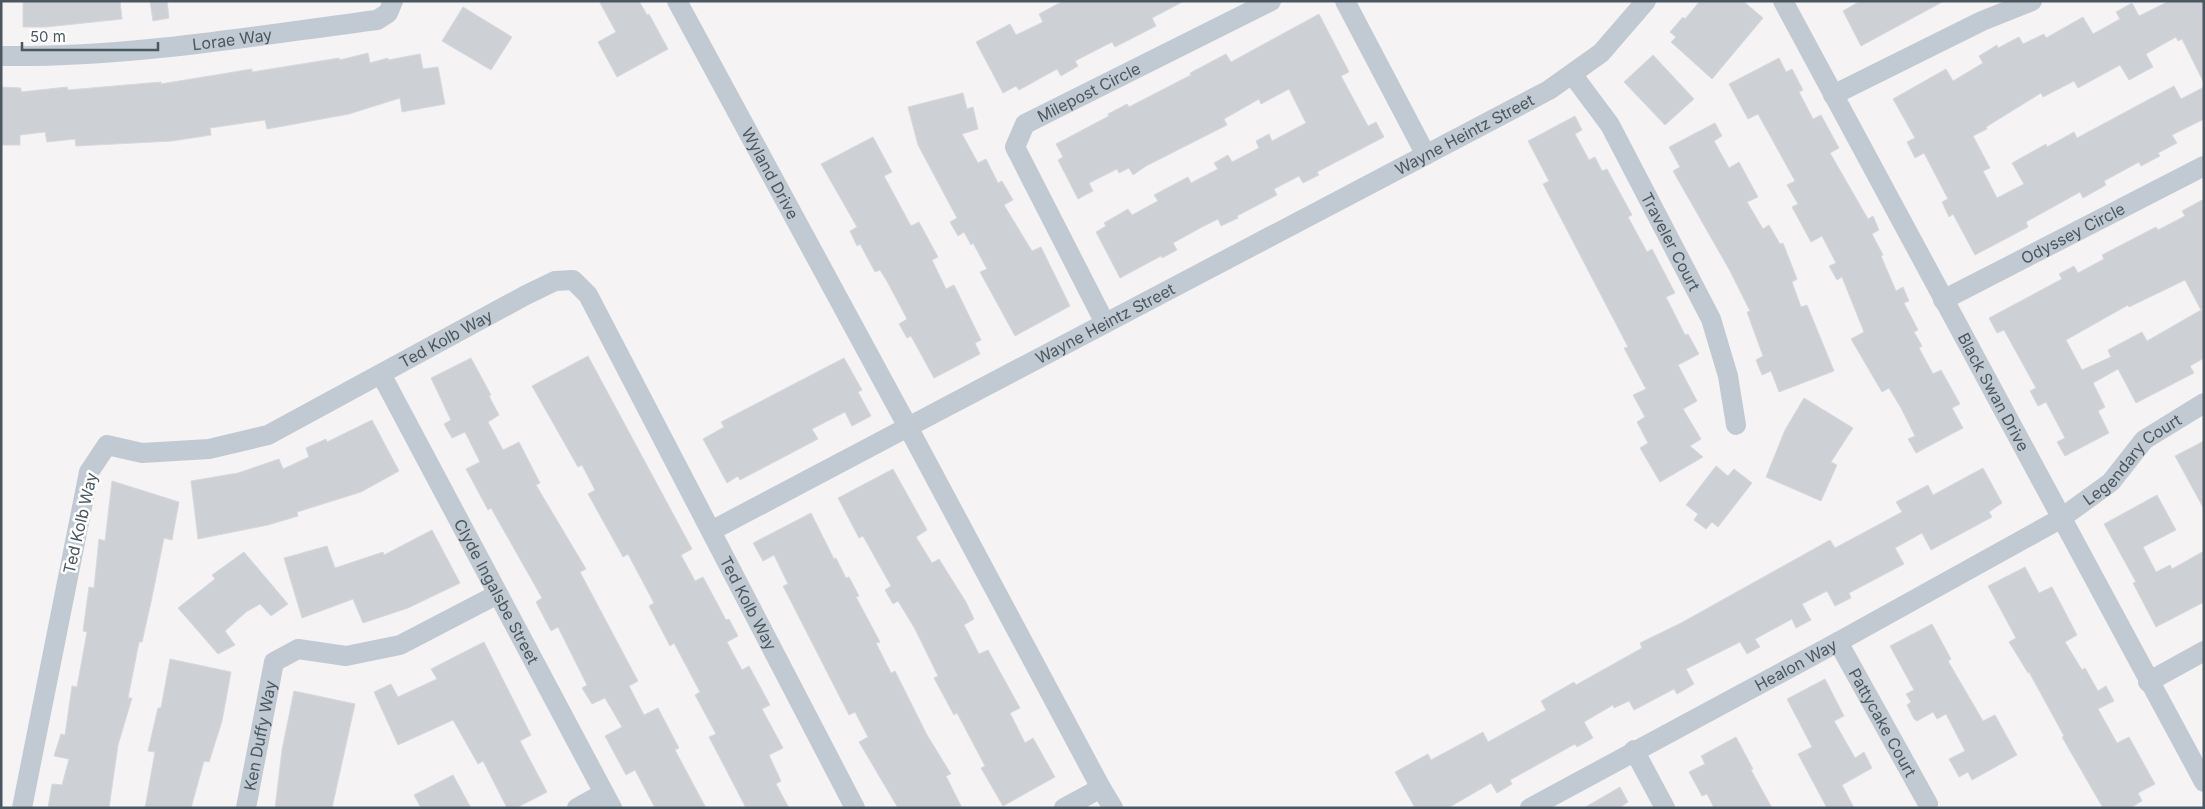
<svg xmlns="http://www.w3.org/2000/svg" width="2205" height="809" viewBox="0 0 2205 809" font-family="Inter,sans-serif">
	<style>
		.building { fill: #cdd0d5; stroke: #d7d9de; fill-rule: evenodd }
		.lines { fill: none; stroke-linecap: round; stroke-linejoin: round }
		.minor { stroke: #c1cad2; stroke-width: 20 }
		.labels { text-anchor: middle; stroke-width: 5; stroke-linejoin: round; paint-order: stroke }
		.street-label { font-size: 16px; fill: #4a5761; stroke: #fff }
	</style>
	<rect width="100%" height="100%" fill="#f5f3f3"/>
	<g class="building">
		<path d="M 23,1 L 120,1 L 122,19 L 46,27 L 23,27 Z"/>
		<path d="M 150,1 L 167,1 L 169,18 L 153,21 Z"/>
		<path d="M 599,1 L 639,1 L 647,15 L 649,14 L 668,49 L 617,77 L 598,42 L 616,32 Z"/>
		<path d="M 1063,1 L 1184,1 L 1152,18 L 1156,26 L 1115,47 L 1112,42 L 1075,61 L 1078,66 L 1061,76 L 1057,69 L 1019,90 L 1016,86 L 1003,93 L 976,42 L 1010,24 L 1016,35 L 1043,22 L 1039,14 Z"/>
		<path d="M 1700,1 L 1743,1 L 1763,18 L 1712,79 L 1671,42 L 1676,37 L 1670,32 L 1683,17 L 1685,19 Z"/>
		<path d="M 1860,1 L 1944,1 L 1861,46 L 1843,11 Z"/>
		<path d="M 2169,1 L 2204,1 L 2204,83 L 2182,39 L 2178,41 L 2176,37 L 2146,54 L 2153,67 L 2129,80 L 2120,65 L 2078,88 L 2074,81 L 2043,97 L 2041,93 L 1986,127 L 1987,129 L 1973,136 L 1990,168 L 1983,171 L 1997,198 L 2024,184 L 2012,163 L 2046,144 L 2047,147 L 2074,132 L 2077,138 L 2174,86 L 2181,99 L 2204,87 L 2204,119 L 2172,135 L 2177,143 L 2158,153 L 2160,156 L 2141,166 L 2139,162 L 2104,181 L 2106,185 L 2083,198 L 2080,192 L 2026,222 L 2028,227 L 1975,255 L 1953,214 L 1949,217 L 1942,202 L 1948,199 L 1924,153 L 1915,158 L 1907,142 L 1915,138 L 1893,99 L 1946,69 L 1953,81 L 1983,63 L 1979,56 L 1997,45 L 1998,48 L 2019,37 L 2023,44 L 2044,34 L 2046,38 L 2083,17 L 2093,34 L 2120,19 L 2116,12 L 2132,3 L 2139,16 Z"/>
		<path d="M 463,7 L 512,37 L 491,70 L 442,41 Z"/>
		<path d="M 1319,14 L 1349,72 L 1341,76 L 1368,126 L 1376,122 L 1384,137 L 1317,172 L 1319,175 L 1303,183 L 1299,176 L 1274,189 L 1277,195 L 1237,216 L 1238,218 L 1221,226 L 1218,219 L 1202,227 L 1173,243 L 1177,250 L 1162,258 L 1161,256 L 1120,278 L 1096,232 L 1106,226 L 1104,223 L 1128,209 L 1132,215 L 1158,201 L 1154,195 L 1188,177 L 1191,183 L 1218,169 L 1214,163 L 1228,155 L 1232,162 L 1259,148 L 1256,141 L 1269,134 L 1272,141 L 1306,123 L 1289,89 L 1261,104 L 1259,99 L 1224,119 L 1227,125 L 1146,166 L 1133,175 L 1129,168 L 1119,173 L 1117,169 L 1089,183 L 1093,191 L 1078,199 L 1058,160 L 1063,157 L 1056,144 L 1109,116 L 1108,114 L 1127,104 L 1129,107 L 1191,75 L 1190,73 L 1226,54 L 1231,62 Z"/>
		<path d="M 368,53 L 370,63 L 388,58 L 388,60 L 420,54 L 423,69 L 438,67 L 445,104 L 402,112 L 400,98 L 349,114 L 267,129 L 265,120 L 210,128 L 211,135 L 172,141 L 76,146 L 75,139 L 47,142 L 45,132 L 20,135 L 20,145 L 1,145 L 1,87 L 21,88 L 21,92 L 67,87 L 68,90 L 161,82 L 161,84 L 252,69 L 252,72 L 339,58 L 340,60 Z"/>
		<path d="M 1653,55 L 1694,99 L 1665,125 L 1624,82 Z"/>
		<path d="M 1779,58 L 1786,72 L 1792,69 L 1803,90 L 1799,92 L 1813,119 L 1821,115 L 1839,148 L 1830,153 L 1868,219 L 1873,216 L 1879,230 L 1872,234 L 1883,255 L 1881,256 L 1896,291 L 1903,287 L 1909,301 L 1904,303 L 1918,330 L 1914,332 L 1922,346 L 1919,348 L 1933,374 L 1941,370 L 1960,404 L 1952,408 L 1963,428 L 1916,453 L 1908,439 L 1915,436 L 1901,408 L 1889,388 L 1882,392 L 1851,339 L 1864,332 L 1842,277 L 1837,280 L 1829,266 L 1836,263 L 1822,236 L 1811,242 L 1792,207 L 1798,204 L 1787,185 L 1795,181 L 1758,114 L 1748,119 L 1729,84 Z"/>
		<path d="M 963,93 L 967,109 L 973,107 L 978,129 L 962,134 L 978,163 L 986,159 L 998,183 L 1002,181 L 1013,200 L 1004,205 L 1032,251 L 1041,247 L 1070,306 L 1015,336 L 980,272 L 987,269 L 973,243 L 971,245 L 964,232 L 958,236 L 950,222 L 957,218 L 918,145 L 908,107 Z"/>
		<path d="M 1575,116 L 1582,130 L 1575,134 L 1589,160 L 1595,157 L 1602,171 L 1607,169 L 1632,215 L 1628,217 L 1647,252 L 1652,249 L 1675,293 L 1666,297 L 1685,335 L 1688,334 L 1699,354 L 1678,365 L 1697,401 L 1683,409 L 1701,439 L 1690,446 L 1703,457 L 1660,482 L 1640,448 L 1648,443 L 1637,422 L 1645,417 L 1633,395 L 1646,389 L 1624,348 L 1628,347 L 1543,184 L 1549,181 L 1528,141 Z"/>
		<path d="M 1715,123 L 1722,136 L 1714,141 L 1729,168 L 1739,162 L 1758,197 L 1747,202 L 1763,229 L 1769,225 L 1780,244 L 1783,243 L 1797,279 L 1792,282 L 1801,307 L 1807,305 L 1834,371 L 1779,392 L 1771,371 L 1762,375 L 1756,360 L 1763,356 L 1747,312 L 1750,311 L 1730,271 L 1673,171 L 1680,167 L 1669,147 Z"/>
		<path d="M 873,137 L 892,172 L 884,176 L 911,226 L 919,222 L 938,257 L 932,260 L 946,289 L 954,285 L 981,340 L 975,343 L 980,354 L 934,378 L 911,336 L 907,338 L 899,324 L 907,319 L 888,283 L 880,270 L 875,272 L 860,244 L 857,246 L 850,231 L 857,227 L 821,164 Z"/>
		<path d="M 2204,199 L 2204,358 L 2190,366 L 2194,373 L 2136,403 L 2118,369 L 2093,383 L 2105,407 L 2098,411 L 2109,433 L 2065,456 L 2057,442 L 2065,438 L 2046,402 L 2038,406 L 2030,391 L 2036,388 L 2004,330 L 1997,333 L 1989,318 L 2062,279 L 2059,274 L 2074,266 L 2078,273 L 2104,259 L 2102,255 L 2156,227 L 2158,230 L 2185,216 L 2182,211 ZM 2185,280 L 2201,310 L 2147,341 L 2142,332 L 2108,350 L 2111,357 L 2082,370 L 2066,340 L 2128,305 L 2129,307 Z"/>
		<path d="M 588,356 L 692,549 L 681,555 L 695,581 L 703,577 L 726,620 L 729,619 L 738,636 L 727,642 L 742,670 L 749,666 L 770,705 L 762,709 L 783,748 L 769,755 L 781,781 L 776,784 L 789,808 L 746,808 L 709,737 L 716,734 L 695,695 L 700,692 L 674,643 L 670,646 L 649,606 L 654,603 L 628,554 L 623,557 L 588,494 L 595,490 L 582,465 L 578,467 L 532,386 Z"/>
		<path d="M 471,358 L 491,395 L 489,396 L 499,415 L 488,422 L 503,450 L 519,442 L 540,483 L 536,485 L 586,569 L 580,572 L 638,681 L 629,686 L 644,715 L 658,708 L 679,748 L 675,750 L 706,808 L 655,808 L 635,770 L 626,775 L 605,736 L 622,727 L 605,698 L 592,704 L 582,688 L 587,685 L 558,627 L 551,631 L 536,602 L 542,598 L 491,508 L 488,510 L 466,469 L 480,462 L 465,432 L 452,438 L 444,424 L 451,420 L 431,378 Z"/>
		<path d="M 844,358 L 862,390 L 858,392 L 871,416 L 852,426 L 845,412 L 812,429 L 818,439 L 740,480 L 738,476 L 727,483 L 703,439 L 724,427 L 721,422 Z"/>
		<path d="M 1804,398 L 1853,428 L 1831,462 L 1837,465 L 1821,501 L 1766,477 L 1785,430 Z"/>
		<path d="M 372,420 L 399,471 L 361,492 L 297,512 L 298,516 L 268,525 L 198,539 L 191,481 L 238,473 L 279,459 L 283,469 L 309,457 L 306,448 L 326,439 L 327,442 Z"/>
		<path d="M 2204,441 L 2204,509 L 2175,456 Z"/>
		<path d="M 1716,466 L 1728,476 L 1734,469 L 1752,483 L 1718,527 L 1712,522 L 1706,529 L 1694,520 L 1698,514 L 1686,505 Z"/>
		<path d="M 1983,468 L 2002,503 L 1989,512 L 1992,517 L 1931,550 L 1922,533 L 1895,548 L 1904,564 L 1849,593 L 1851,598 L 1835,606 L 1827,591 L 1802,604 L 1811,620 L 1796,628 L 1792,619 L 1755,639 L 1760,647 L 1747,654 L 1740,642 L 1686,669 L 1694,684 L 1677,694 L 1674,689 L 1634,710 L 1629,701 L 1614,708 L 1613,705 L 1584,722 L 1593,738 L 1577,747 L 1575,744 L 1510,780 L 1512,784 L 1497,793 L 1491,783 L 1448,808 L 1415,808 L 1395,772 L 1428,754 L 1431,760 L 1483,732 L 1488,742 L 1546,710 L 1541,701 L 1574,682 L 1576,685 L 1642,648 L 1640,643 L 1681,623 L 1830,540 L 1835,548 L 1902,512 L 1896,502 L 1928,485 L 1933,495 Z"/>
		<path d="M 893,469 L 927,530 L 916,537 L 932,563 L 939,559 L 966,602 L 974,619 L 964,625 L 979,654 L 988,650 L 1020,708 L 1010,713 L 1025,743 L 1033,738 L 1055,777 L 1003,806 L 981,768 L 985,766 L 957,713 L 954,715 L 934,678 L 938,676 L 915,629 L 898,601 L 893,604 L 885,590 L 891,586 L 863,536 L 859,538 L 838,498 Z"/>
		<path d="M 112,481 L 179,502 L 172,540 L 164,538 L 151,602 L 142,642 L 139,642 L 128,698 L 132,698 L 118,745 L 109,808 L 48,808 L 52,784 L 62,785 L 69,759 L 54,756 L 61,734 L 65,735 L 72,686 L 77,687 L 87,632 L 83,631 L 89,587 L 94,588 L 99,539 L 105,541 Z"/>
		<path d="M 2157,495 L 2176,530 L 2143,547 L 2156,572 L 2170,565 L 2172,569 L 2204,551 L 2204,602 L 2156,627 L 2133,583 L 2136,582 L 2104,524 Z"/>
		<path d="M 811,513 L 834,559 L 836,558 L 846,578 L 849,577 L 859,596 L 856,597 L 880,642 L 876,643 L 891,673 L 895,671 L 927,735 L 951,774 L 946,776 L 962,808 L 898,808 L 859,742 L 868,737 L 855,712 L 849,715 L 783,586 L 788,584 L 774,555 L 763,561 L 753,543 Z"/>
		<path d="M 432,530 L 460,583 L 408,608 L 363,623 L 353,599 L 302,618 L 284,558 L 327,546 L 335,568 L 383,552 L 384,555 Z"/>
		<path d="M 244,552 L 288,604 L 271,616 L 260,604 L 246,612 L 225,631 L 235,645 L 218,654 L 178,608 L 215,579 L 212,575 Z"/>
		<path d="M 2025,567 L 2039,593 L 2052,587 L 2077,635 L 2065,642 L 2082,670 L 2085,668 L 2098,691 L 2106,686 L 2114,701 L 2098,709 L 2117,743 L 2129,737 L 2155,784 L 2138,793 L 2142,801 L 2130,808 L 2103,808 L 2062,737 L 2064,736 L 2029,672 L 2028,673 L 2009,642 L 2016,638 L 1988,586 Z"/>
		<path d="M 1932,624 L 1951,659 L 1948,661 L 1983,721 L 1995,715 L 2017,755 L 1972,780 L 1968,772 L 1959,777 L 1949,759 L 1965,751 L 1946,714 L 1937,719 L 1933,712 L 1917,721 L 1914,719 L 1907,705 L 1911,702 L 1906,694 L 1914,690 L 1890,646 Z"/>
		<path d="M 484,642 L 531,735 L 520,741 L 547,792 L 516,808 L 507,808 L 483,761 L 478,764 L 453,720 L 398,745 L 374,692 L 391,684 L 398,697 L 437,679 L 431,669 Z"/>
		<path d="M 170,659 L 231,672 L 222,721 L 209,762 L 204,761 L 191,808 L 145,808 L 155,752 L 148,751 L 158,708 L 161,708 Z"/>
		<path d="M 1825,679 L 1844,716 L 1834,721 L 1855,758 L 1864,752 L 1872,768 L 1842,785 L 1854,808 L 1827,808 L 1798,754 L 1812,747 L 1787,699 Z"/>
		<path d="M 294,691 L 355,704 L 332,808 L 275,808 L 282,750 Z"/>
		<path d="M 1736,737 L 1753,769 L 1751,770 L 1772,808 L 1714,808 L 1707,794 L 1702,796 L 1689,772 L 1705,764 L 1701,756 Z"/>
		<path d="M 453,775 L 471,808 L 421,808 L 414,795 Z"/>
		<path d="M 1620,787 L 1628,802 L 1619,808 L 1584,808 Z"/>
	</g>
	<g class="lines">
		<g class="minor">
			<path id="s1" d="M 677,1 L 908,427 L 711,531"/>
			<path d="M 1345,1 L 1426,155"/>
			<path id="s2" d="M 1783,1 L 2204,782"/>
			<path id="s3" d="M 1,56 C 128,58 252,36 377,20 L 388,13 L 393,1"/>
			<path id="s4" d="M 1572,74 L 1610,125 L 1711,319 L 1728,376 L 1736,425"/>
			<path d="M 1833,95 L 1982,21 L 2032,1"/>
			<path id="s5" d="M 1943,300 L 2204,166"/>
			<path id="s6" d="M 1105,323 L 1015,147 L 1025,124 L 1271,1"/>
			<path id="s7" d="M 381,374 L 612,808"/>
			<path id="s8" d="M 1838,642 L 1928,804"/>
			<path d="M 2148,682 L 2204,651"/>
			<path d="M 1634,750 L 1665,808"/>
			<path id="s9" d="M 1101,788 L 908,427 L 1549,90 L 1601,53 L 1646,1"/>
			<path id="s10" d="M 22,808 L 89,472 L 107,445 L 142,453 L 209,449 L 268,435 L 526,295 L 555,281 L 573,280 L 588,295 L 855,808"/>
			<path id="s11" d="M 246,808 L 274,662 L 298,649 L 346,656 L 400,645 L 498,594"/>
			<path d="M 577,808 L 604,793"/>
			<path d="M 1064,808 L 1101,788 L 1113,808"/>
			<path id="s12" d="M 1530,808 L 1838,642 L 2060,519 L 2111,482 L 2144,440 L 2204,403"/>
		</g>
	</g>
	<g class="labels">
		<g class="street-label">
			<text dy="6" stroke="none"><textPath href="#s3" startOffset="232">Lorae Way</textPath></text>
			<text dy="6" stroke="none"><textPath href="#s6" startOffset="294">Milepost Circle</textPath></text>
			<text dy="6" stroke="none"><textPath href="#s9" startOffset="1038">Wayne Heintz Street</textPath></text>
			<text dy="6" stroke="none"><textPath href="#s1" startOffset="196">Wyland Drive</textPath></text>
			<text dy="6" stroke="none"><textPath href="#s5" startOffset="146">Odyssey Circle</textPath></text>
			<text dy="6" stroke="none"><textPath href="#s4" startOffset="195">Traveler Court</textPath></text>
			<text dy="6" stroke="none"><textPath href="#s9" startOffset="632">Wayne Heintz Street</textPath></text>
			<text dy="6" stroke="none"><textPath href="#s10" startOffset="741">Ted Kolb Way</textPath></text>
			<text dy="6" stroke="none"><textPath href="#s2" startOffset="444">Black Swan Drive</textPath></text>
			<text dy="6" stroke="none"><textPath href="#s12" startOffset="698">Legendary Court</textPath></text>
			<text transform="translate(80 523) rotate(-77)" y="6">Ted Kolb Way</text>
			<text dy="6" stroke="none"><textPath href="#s7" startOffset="246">Clyde Ingalsbe Street</textPath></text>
			<text dy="6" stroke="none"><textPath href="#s10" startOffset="1251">Ted Kolb Way</textPath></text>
			<text dy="6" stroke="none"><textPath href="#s12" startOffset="302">Healon Way</textPath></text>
			<text dy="6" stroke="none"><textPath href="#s8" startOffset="92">Pattycake Court</textPath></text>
			<text dy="6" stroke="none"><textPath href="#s11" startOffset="74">Ken Duffy Way</textPath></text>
		</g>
	</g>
	<rect width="2205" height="809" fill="none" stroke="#4a5761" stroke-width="5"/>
	<path d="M22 42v8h136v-8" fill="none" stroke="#4a5761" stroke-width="2.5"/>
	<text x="30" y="42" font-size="15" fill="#4a5761" stroke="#ffffff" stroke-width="4" paint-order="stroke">50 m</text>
</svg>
